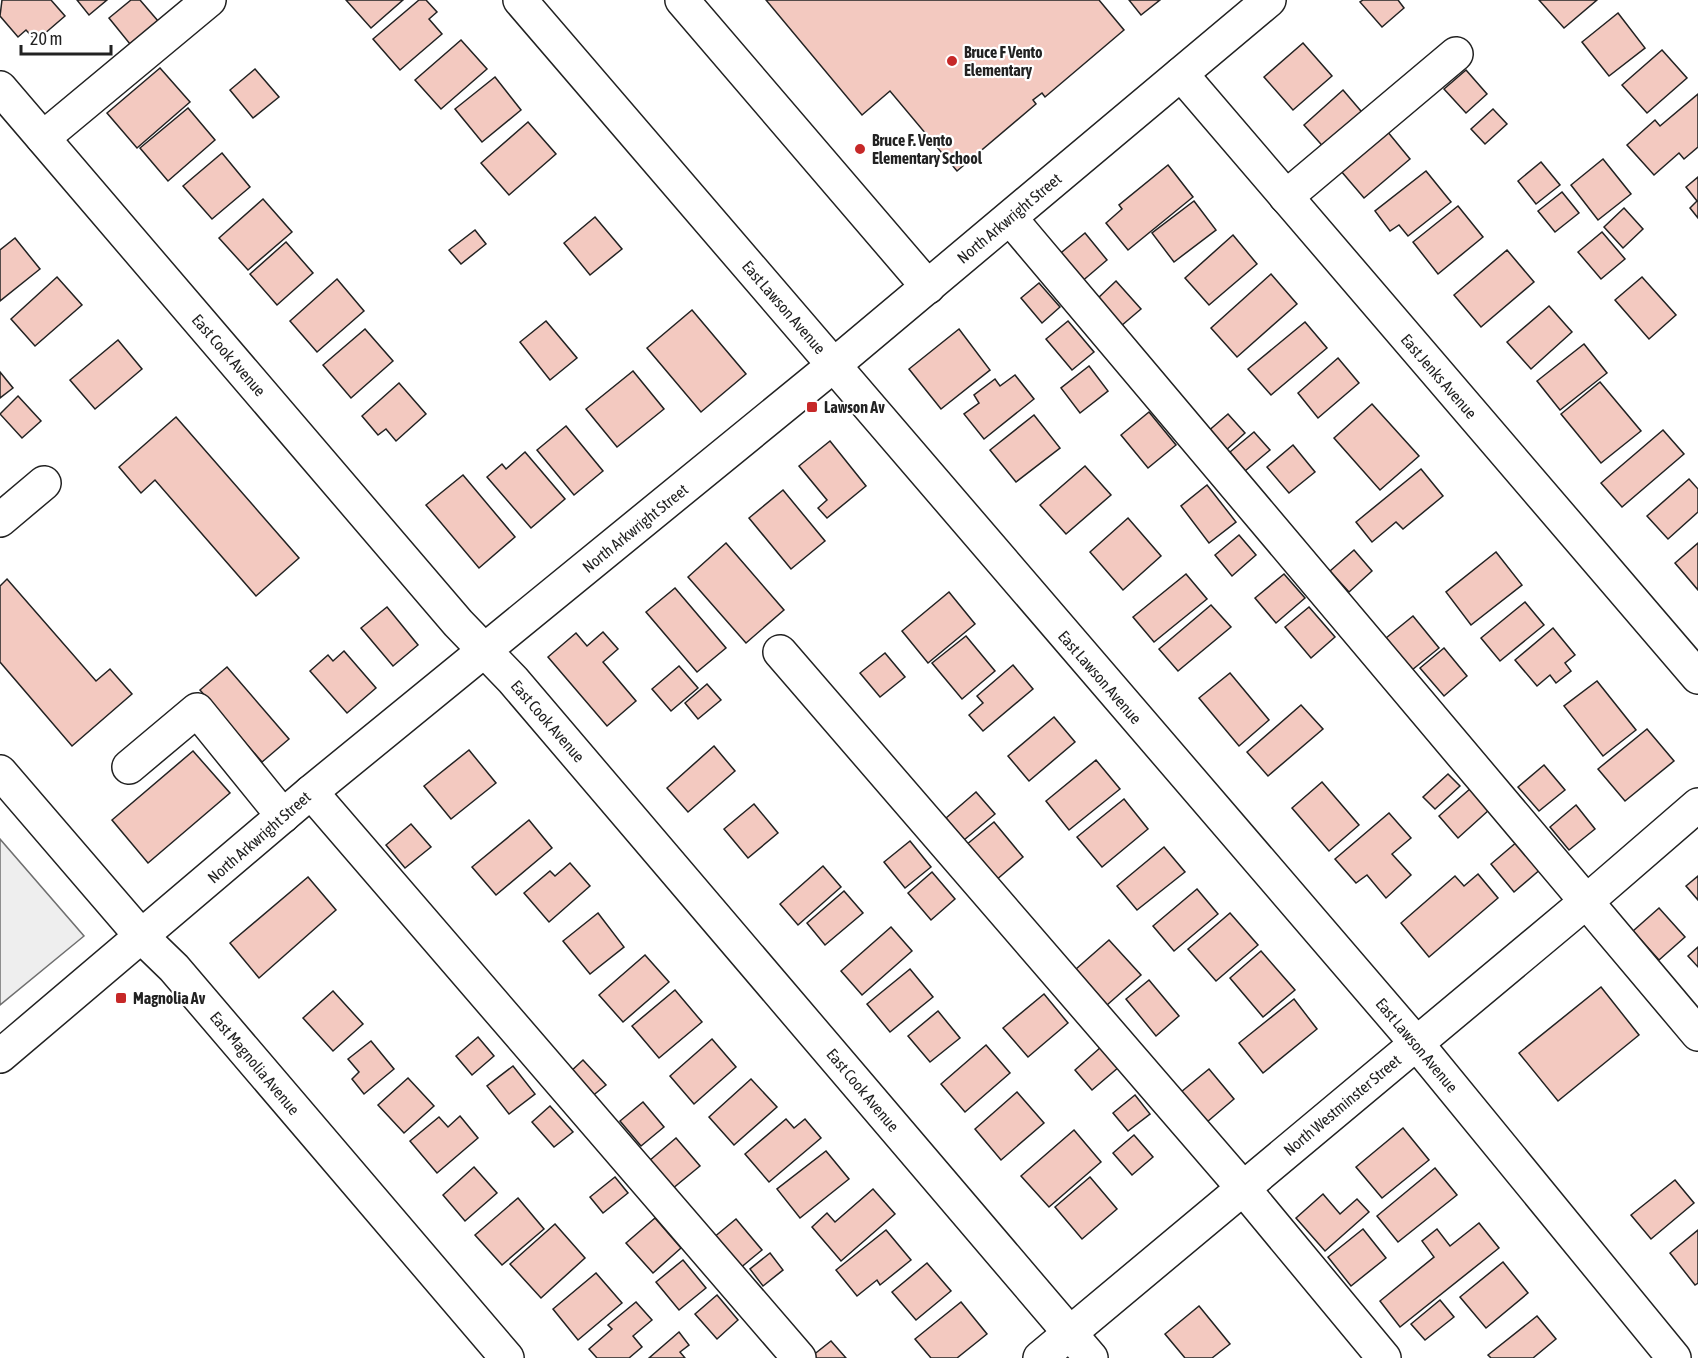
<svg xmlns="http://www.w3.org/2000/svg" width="1698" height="1358" viewBox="0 0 1698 1358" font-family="'Asap Condensed',sans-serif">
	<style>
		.green { fill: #eee; stroke: #6f6f6f; stroke-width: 1.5 }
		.building { fill: #f3c9c0; stroke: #222; stroke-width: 1.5 }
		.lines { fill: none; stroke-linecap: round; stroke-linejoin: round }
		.minor-casing { stroke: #222; stroke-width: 36 }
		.minor { stroke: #fff; stroke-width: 33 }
		.poi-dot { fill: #c62828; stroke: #fff; stroke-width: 2 }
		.labels { text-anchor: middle; stroke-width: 4.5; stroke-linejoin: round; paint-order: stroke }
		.poi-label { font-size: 16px; font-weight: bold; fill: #222; stroke: #fff; text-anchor: start }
		.street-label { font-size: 16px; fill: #222; stroke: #fff }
	</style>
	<rect width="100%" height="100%" fill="#fff"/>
	<path class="green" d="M 0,839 L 84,936 L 0,1005 Z"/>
	<g class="building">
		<path d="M 2,0 L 51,0 L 65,16 L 36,41 L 26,30 L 18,37 L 0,16 Z"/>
		<path d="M 77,0 L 107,0 L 89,15 Z"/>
		<path d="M 131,0 L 140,0 L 158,21 L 130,44 L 109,18 Z"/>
		<path d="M 346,0 L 403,0 L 371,28 Z"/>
		<path d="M 419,0 L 426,0 L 437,12 L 429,19 L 442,34 L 400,70 L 373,39 Z"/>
		<path d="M 766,0 L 1099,0 L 1124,30 L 1045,97 L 1042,93 L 1033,100 L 1036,104 L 957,171 L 890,91 L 862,115 Z"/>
		<path d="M 1129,0 L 1160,0 L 1141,15 Z"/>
		<path d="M 1363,0 L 1398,0 L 1404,8 L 1382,27 L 1360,2 Z"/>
		<path d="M 1539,0 L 1597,0 L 1564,28 Z"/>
		<path d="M 1618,13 L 1645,48 L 1609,76 L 1582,42 Z"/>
		<path d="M 461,40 L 487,69 L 441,109 L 415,80 Z"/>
		<path d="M 1303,43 L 1332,76 L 1293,110 L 1264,77 Z"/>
		<path d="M 1662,50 L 1687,78 L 1647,113 L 1622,85 Z"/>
		<path d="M 160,68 L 190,102 L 137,148 L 107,113 Z"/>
		<path d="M 255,69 L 279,97 L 253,118 L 230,90 Z"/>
		<path d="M 1466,70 L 1487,94 L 1466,113 L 1444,89 Z"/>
		<path d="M 495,77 L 521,110 L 482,142 L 455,109 Z"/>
		<path d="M 1343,90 L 1366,117 L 1327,151 L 1304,125 Z"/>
		<path d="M 1698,94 L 1698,147 L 1684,159 L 1679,153 L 1654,175 L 1627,145 L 1655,120 L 1660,126 Z"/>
		<path d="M 188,108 L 215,140 L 168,181 L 140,148 Z"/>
		<path d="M 1493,109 L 1507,124 L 1485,144 L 1471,129 Z"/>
		<path d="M 528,122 L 556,154 L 509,195 L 481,163 Z"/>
		<path d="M 1387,131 L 1410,159 L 1364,198 L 1341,171 Z"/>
		<path d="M 222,153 L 250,187 L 212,219 L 183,186 Z"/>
		<path d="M 1603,159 L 1631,194 L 1598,220 L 1571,185 Z"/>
		<path d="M 1541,162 L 1560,185 L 1536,204 L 1518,181 Z"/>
		<path d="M 1168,165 L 1193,197 L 1128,250 L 1106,223 L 1122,209 L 1119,205 Z"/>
		<path d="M 1426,171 L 1451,202 L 1408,236 L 1399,225 L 1390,231 L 1375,211 Z"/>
		<path d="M 1698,177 L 1698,218 L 1690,208 L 1697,201 L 1686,187 Z"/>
		<path d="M 1562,192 L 1579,213 L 1555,232 L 1538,211 Z"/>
		<path d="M 263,199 L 292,232 L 248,270 L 219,238 Z"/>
		<path d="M 1194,201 L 1216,230 L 1174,262 L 1152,233 Z"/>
		<path d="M 1458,206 L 1483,237 L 1438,274 L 1413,242 Z"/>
		<path d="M 1624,208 L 1643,229 L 1623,248 L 1604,227 Z"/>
		<path d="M 595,217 L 622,249 L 590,275 L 564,243 Z"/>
		<path d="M 475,230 L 486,244 L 461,264 L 449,250 Z"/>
		<path d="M 1602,232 L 1625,259 L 1601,279 L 1578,252 Z"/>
		<path d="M 1085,233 L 1107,260 L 1080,283 L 1057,256 Z"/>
		<path d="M 1233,235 L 1257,264 L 1209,305 L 1185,278 Z"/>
		<path d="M 15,238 L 40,269 L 0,301 L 0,250 Z"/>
		<path d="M 286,242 L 313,273 L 277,305 L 250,274 Z"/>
		<path d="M 1507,250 L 1534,282 L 1481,327 L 1454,295 Z"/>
		<path d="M 1271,274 L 1297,304 L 1237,357 L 1211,328 Z"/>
		<path d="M 57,277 L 82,305 L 35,346 L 11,319 Z"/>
		<path d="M 1642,277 L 1676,315 L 1649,339 L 1615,300 Z"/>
		<path d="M 337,279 L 364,311 L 317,352 L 290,321 Z"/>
		<path d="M 1116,281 L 1141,309 L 1121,326 L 1097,299 Z"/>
		<path d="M 1039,283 L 1060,307 L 1042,323 L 1021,298 Z"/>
		<path d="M 1549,306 L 1572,332 L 1531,369 L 1507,342 Z"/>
		<path d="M 692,310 L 746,374 L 701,412 L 647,348 Z"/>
		<path d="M 546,321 L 577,358 L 550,380 L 520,342 Z"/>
		<path d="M 1068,321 L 1094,352 L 1072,370 L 1046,339 Z"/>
		<path d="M 1305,322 L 1327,348 L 1271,395 L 1248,369 Z"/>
		<path d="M 365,329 L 393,361 L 351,398 L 323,365 Z"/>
		<path d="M 959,329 L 990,370 L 941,409 L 909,369 Z"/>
		<path d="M 118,340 L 142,369 L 95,409 L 70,380 Z"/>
		<path d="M 1584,344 L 1607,373 L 1560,410 L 1537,381 Z"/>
		<path d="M 1338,358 L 1359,383 L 1318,418 L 1298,393 Z"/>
		<path d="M 1089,366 L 1108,391 L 1080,413 L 1061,388 Z"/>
		<path d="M 633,371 L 664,409 L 617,447 L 586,409 Z"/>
		<path d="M 0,372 L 13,388 L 0,398 Z"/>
		<path d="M 1015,375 L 1034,399 L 984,439 L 964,414 L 979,403 L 974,395 L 995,379 L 1000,386 Z"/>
		<path d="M 1600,382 L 1641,431 L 1601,463 L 1561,414 Z"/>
		<path d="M 399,383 L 426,414 L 396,441 L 386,429 L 378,435 L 362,416 Z"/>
		<path d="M 18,396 L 41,421 L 22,438 L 0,414 Z"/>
		<path d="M 1372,404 L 1419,456 L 1380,490 L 1334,438 Z"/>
		<path d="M 1149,412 L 1176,445 L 1148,468 L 1121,435 Z"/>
		<path d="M 1228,414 L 1245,433 L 1224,452 L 1206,433 Z"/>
		<path d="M 1034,415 L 1060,448 L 1016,482 L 990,450 Z"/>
		<path d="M 176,417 L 299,558 L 256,596 L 155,480 L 141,493 L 119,467 Z"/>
		<path d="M 566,426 L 603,471 L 574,495 L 537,450 Z"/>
		<path d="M 1663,430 L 1684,454 L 1622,507 L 1601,483 Z"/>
		<path d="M 1254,432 L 1270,450 L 1245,471 L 1230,452 Z"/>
		<path d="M 830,441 L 866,486 L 827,518 L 818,508 L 827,500 L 799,466 Z"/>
		<path d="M 1293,445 L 1315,472 L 1289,493 L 1267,467 Z"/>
		<path d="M 525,452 L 565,499 L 531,528 L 487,477 L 502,464 L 506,469 Z"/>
		<path d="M 1085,466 L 1111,495 L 1066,534 L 1040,505 Z"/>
		<path d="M 1421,469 L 1443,496 L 1403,529 L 1396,522 L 1372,542 L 1356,522 Z"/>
		<path d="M 463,475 L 515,537 L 479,568 L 426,505 Z"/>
		<path d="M 1689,479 L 1698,489 L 1698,512 L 1668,539 L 1647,516 Z"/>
		<path d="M 1207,485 L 1236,522 L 1209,543 L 1181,506 Z"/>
		<path d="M 783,490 L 825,541 L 791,569 L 749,518 Z"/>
		<path d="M 1128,518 L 1161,556 L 1123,590 L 1090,552 Z"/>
		<path d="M 1239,535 L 1256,555 L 1232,576 L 1215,555 Z"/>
		<path d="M 726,543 L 784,610 L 746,643 L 688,577 Z"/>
		<path d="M 1698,543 L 1698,590 L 1675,563 Z"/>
		<path d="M 1354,550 L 1372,571 L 1349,592 L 1330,571 Z"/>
		<path d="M 1496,552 L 1522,585 L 1471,625 L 1446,592 Z"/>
		<path d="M 1186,574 L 1207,599 L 1154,642 L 1133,617 Z"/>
		<path d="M 1284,574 L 1305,598 L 1276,623 L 1255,598 Z"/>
		<path d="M 7,579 L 96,681 L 110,669 L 132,694 L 72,746 L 0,662 L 0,586 Z"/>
		<path d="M 675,588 L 726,648 L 697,672 L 646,612 Z"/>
		<path d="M 949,592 L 975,624 L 928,663 L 902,631 Z"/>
		<path d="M 1525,602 L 1544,625 L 1500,661 L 1481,638 Z"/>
		<path d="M 1211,605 L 1231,627 L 1178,671 L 1159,649 Z"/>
		<path d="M 387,607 L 418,645 L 393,666 L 361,628 Z"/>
		<path d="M 1309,607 L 1335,637 L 1311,658 L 1285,627 Z"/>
		<path d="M 1413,616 L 1439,648 L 1412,670 L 1386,638 Z"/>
		<path d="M 1553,628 L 1575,655 L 1565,663 L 1571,671 L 1556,683 L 1550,675 L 1537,686 L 1515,660 Z"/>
		<path d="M 603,632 L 618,649 L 603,662 L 636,701 L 607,726 L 548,657 L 576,633 L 587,646 Z"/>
		<path d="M 966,636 L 995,671 L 962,699 L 932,663 Z"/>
		<path d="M 1444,648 L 1467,676 L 1444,696 L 1420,668 Z"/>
		<path d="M 344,651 L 376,688 L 347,713 L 310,671 L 328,655 L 333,661 Z"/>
		<path d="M 885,653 L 905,677 L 880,697 L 860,673 Z"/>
		<path d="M 1013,665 L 1033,689 L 983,731 L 969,715 L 983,703 L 977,696 Z"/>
		<path d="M 679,666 L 698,688 L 671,711 L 652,689 Z"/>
		<path d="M 227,667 L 289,739 L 262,762 L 200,690 Z"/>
		<path d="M 1230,673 L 1269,720 L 1239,746 L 1199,698 Z"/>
		<path d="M 1597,681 L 1636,730 L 1603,756 L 1564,706 Z"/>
		<path d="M 707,684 L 721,700 L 698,719 L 685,703 Z"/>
		<path d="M 1301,705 L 1323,729 L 1268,776 L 1247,752 Z"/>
		<path d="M 1054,717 L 1075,742 L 1029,781 L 1008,756 Z"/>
		<path d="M 1647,729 L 1674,761 L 1625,801 L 1598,769 Z"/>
		<path d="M 714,746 L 735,771 L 688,812 L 667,788 Z"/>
		<path d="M 469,750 L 496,783 L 451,819 L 424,786 Z"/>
		<path d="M 193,751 L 230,793 L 148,863 L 112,820 Z"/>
		<path d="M 1096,760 L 1120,789 L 1069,830 L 1046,801 Z"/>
		<path d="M 1544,765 L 1565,790 L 1539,811 L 1518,787 Z"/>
		<path d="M 1448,774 L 1460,786 L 1435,809 L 1423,797 Z"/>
		<path d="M 1322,782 L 1359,825 L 1329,851 L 1292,808 Z"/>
		<path d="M 1471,788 L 1489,810 L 1458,838 L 1439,816 Z"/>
		<path d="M 976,792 L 995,814 L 964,840 L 946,818 Z"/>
		<path d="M 1124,799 L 1148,829 L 1102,867 L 1077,837 Z"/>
		<path d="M 754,804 L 778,833 L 748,858 L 724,829 Z"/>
		<path d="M 1576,805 L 1595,829 L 1569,850 L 1550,827 Z"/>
		<path d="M 1389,813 L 1411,838 L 1392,854 L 1411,875 L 1386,898 L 1367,875 L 1356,883 L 1335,859 Z"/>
		<path d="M 529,820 L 552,848 L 496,895 L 472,867 Z"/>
		<path d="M 994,822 L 1023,857 L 995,881 L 966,845 Z"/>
		<path d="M 411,824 L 431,847 L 405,868 L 386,845 Z"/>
		<path d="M 910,841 L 931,867 L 905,888 L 884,862 Z"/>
		<path d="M 1518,841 L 1542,868 L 1514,892 L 1491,864 Z"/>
		<path d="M 1164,847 L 1185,872 L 1137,910 L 1117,886 Z"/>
		<path d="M 570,863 L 590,886 L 549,922 L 524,893 L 550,871 L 555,876 Z"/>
		<path d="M 823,866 L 841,887 L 798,925 L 780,904 Z"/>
		<path d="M 932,872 L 955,899 L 931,920 L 908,893 Z"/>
		<path d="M 1478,874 L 1498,898 L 1429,957 L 1401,923 L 1455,876 L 1464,886 Z"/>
		<path d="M 1698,876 L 1698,900 L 1686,886 Z"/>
		<path d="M 308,877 L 336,910 L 259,978 L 230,943 Z"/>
		<path d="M 1197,889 L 1218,914 L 1174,951 L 1153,926 Z"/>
		<path d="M 844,891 L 863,913 L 825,945 L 807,923 Z"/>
		<path d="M 1659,908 L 1685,937 L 1659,960 L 1633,931 Z"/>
		<path d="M 598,913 L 624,947 L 590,974 L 563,941 Z"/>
		<path d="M 1230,913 L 1258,945 L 1216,981 L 1188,949 Z"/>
		<path d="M 891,927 L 912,951 L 862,995 L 841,971 Z"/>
		<path d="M 1109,940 L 1141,975 L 1107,1005 L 1076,969 Z"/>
		<path d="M 1698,947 L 1698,967 L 1688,956 Z"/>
		<path d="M 1261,951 L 1295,990 L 1263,1017 L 1230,978 Z"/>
		<path d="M 645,955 L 669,982 L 623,1022 L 599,995 Z"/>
		<path d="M 910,969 L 933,997 L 890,1032 L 867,1004 Z"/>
		<path d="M 1149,980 L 1179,1016 L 1156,1036 L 1126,999 Z"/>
		<path d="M 1601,987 L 1639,1035 L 1558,1101 L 1519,1053 Z"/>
		<path d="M 675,990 L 702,1022 L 659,1058 L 632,1026 Z"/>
		<path d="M 333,991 L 363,1024 L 333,1051 L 303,1018 Z"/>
		<path d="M 1044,994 L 1068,1023 L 1028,1057 L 1003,1028 Z"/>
		<path d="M 1294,999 L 1317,1029 L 1263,1073 L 1239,1043 Z"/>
		<path d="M 938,1011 L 960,1038 L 930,1062 L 908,1036 Z"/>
		<path d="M 478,1037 L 494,1056 L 472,1075 L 456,1056 Z"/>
		<path d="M 712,1039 L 736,1067 L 694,1104 L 670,1076 Z"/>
		<path d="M 371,1041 L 394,1069 L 364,1094 L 352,1079 L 359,1072 L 348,1059 Z"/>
		<path d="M 986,1045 L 1010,1073 L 965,1112 L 941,1084 Z"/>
		<path d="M 1101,1047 L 1119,1067 L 1092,1090 L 1075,1070 Z"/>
		<path d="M 583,1060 L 606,1085 L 591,1097 L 569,1073 Z"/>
		<path d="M 513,1066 L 535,1094 L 509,1114 L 487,1086 Z"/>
		<path d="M 1209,1069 L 1234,1099 L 1207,1122 L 1181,1092 Z"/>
		<path d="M 408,1078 L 434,1106 L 404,1133 L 378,1105 Z"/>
		<path d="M 751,1079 L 777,1107 L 734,1145 L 709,1117 Z"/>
		<path d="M 1017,1092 L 1044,1123 L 1001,1160 L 975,1129 Z"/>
		<path d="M 1135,1095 L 1150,1114 L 1128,1131 L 1113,1113 Z"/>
		<path d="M 643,1102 L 664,1127 L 641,1146 L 620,1121 Z"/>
		<path d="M 550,1106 L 573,1132 L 554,1147 L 532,1122 Z"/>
		<path d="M 460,1116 L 478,1138 L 437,1173 L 410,1141 L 439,1117 L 448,1127 Z"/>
		<path d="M 786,1119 L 794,1128 L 805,1119 L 821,1138 L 769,1182 L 745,1154 Z"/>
		<path d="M 1403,1128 L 1429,1160 L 1382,1198 L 1356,1167 Z"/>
		<path d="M 1074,1130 L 1101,1162 L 1049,1207 L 1021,1176 Z"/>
		<path d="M 1134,1135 L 1153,1157 L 1132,1175 L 1113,1153 Z"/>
		<path d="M 676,1138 L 700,1166 L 672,1189 L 649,1161 Z"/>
		<path d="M 826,1151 L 849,1179 L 800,1218 L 777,1189 Z"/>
		<path d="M 474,1167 L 497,1193 L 465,1221 L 443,1195 Z"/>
		<path d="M 1435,1168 L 1457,1195 L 1398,1242 L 1377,1216 Z"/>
		<path d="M 615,1177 L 628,1193 L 603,1213 L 590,1197 Z"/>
		<path d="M 1090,1177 L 1117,1209 L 1082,1239 L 1055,1207 Z"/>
		<path d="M 1675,1180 L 1694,1203 L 1651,1239 L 1631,1215 Z"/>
		<path d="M 873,1189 L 895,1214 L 841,1261 L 812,1227 L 827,1213 L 835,1222 Z"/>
		<path d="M 1323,1194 L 1340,1214 L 1357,1199 L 1369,1212 L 1325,1251 L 1296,1218 Z"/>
		<path d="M 518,1198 L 544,1229 L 502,1265 L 475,1235 Z"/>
		<path d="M 655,1218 L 681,1248 L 653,1273 L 626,1243 Z"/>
		<path d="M 736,1219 L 762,1250 L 739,1269 L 713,1238 Z"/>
		<path d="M 1479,1223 L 1499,1248 L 1400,1327 L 1380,1301 L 1434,1257 L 1422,1241 L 1437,1229 L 1450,1246 Z"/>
		<path d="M 555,1224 L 585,1258 L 541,1298 L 510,1264 Z"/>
		<path d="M 1363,1229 L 1386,1258 L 1351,1286 L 1328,1257 Z"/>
		<path d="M 886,1230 L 911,1260 L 880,1285 L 877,1280 L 857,1296 L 836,1270 Z"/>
		<path d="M 1698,1230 L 1698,1283 L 1695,1285 L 1670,1253 Z"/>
		<path d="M 770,1253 L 783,1270 L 763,1286 L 750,1269 Z"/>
		<path d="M 683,1260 L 706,1288 L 679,1310 L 656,1282 Z"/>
		<path d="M 1503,1262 L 1528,1293 L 1486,1328 L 1460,1297 Z"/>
		<path d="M 927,1263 L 951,1291 L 916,1320 L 892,1292 Z"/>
		<path d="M 596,1273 L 622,1303 L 578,1340 L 553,1309 Z"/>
		<path d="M 717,1295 L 738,1320 L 717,1339 L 695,1314 Z"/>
		<path d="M 1440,1300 L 1454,1317 L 1425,1340 L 1411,1324 Z"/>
		<path d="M 636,1302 L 652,1320 L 633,1336 L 642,1347 L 629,1358 L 597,1358 L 589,1349 L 612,1329 L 608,1325 Z"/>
		<path d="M 961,1302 L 987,1334 L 957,1358 L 931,1358 L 915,1339 Z"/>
		<path d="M 1199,1306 L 1230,1344 L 1212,1358 L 1185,1358 L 1165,1334 Z"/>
		<path d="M 1537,1316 L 1556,1339 L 1533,1358 L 1491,1358 L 1488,1355 Z"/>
		<path d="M 679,1332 L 689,1345 L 680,1352 L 685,1358 L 649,1358 Z"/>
		<path d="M 831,1341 L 846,1358 L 814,1358 L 812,1356 Z"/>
	</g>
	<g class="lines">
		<defs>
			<g id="minor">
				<path d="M 520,0 L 1417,1044 L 1674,1358"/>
				<path d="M 682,0 L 928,287"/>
				<path d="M 1181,74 L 1698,677"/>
				<path d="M 0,88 L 458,623 L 513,680 L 1091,1358"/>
				<path d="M 43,138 L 209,0"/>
				<path d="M 1286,197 L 1456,54"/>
				<path d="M 1010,218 L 1698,1034"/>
				<path d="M 0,520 L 44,483"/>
				<path d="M 780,652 L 1243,1188 L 1384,1358"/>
				<path d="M 129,767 L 197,710 L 283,816"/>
				<path d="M 0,772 L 142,937 L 174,968 L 507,1358"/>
				<path d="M 311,792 L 799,1358"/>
				<path d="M 0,1056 L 311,792 L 834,365 L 1269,0"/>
				<path d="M 1040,1358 L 1587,901 L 1698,805"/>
			</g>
		</defs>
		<use href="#minor" class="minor-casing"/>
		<use href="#minor" class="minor"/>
	</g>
	<g class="poi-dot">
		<circle cx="952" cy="61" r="6"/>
		<circle cx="860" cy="149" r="6"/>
		<rect x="806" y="401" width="12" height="12" rx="3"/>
		<rect x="115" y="992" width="12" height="12" rx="3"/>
	</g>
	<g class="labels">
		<g class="poi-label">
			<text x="964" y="58">Bruce F Vento<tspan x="964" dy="18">Elementary</tspan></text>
			<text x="872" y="146">Bruce F. Vento<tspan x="872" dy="18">Elementary School</tspan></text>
			<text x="824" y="413">Lawson Av</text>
			<text x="133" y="1004">Magnolia Av</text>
		</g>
		<g class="street-label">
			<text transform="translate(1009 218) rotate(-40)" y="6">North Arkwright Street</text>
			<text transform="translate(784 307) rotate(49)" y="6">East Lawson Avenue</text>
			<text transform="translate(229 355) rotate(49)" y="6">East Cook Avenue</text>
			<text transform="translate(1439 376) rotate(49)" y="6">East Jenks Avenue</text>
			<text transform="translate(635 528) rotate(-39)" y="6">North Arkwright Street</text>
			<text transform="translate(1100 677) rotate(49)" y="6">East Lawson Avenue</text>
			<text transform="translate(548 721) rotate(49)" y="6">East Cook Avenue</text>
			<text transform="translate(259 837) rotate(-41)" y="6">North Arkwright Street</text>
			<text transform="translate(1417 1045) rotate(50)" y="6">East Lawson Avenue</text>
			<text transform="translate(255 1063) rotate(50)" y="6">East Magnolia Avenue</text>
			<text transform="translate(863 1090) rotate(50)" y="6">East Cook Avenue</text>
			<text transform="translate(1342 1105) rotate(-40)" y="6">North Westminster Street</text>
		</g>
	</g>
	<path d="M21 45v9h90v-9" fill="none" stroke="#222222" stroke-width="3"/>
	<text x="30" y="45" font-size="18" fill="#222222" stroke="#ffffff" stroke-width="4.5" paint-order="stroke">20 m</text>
</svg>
